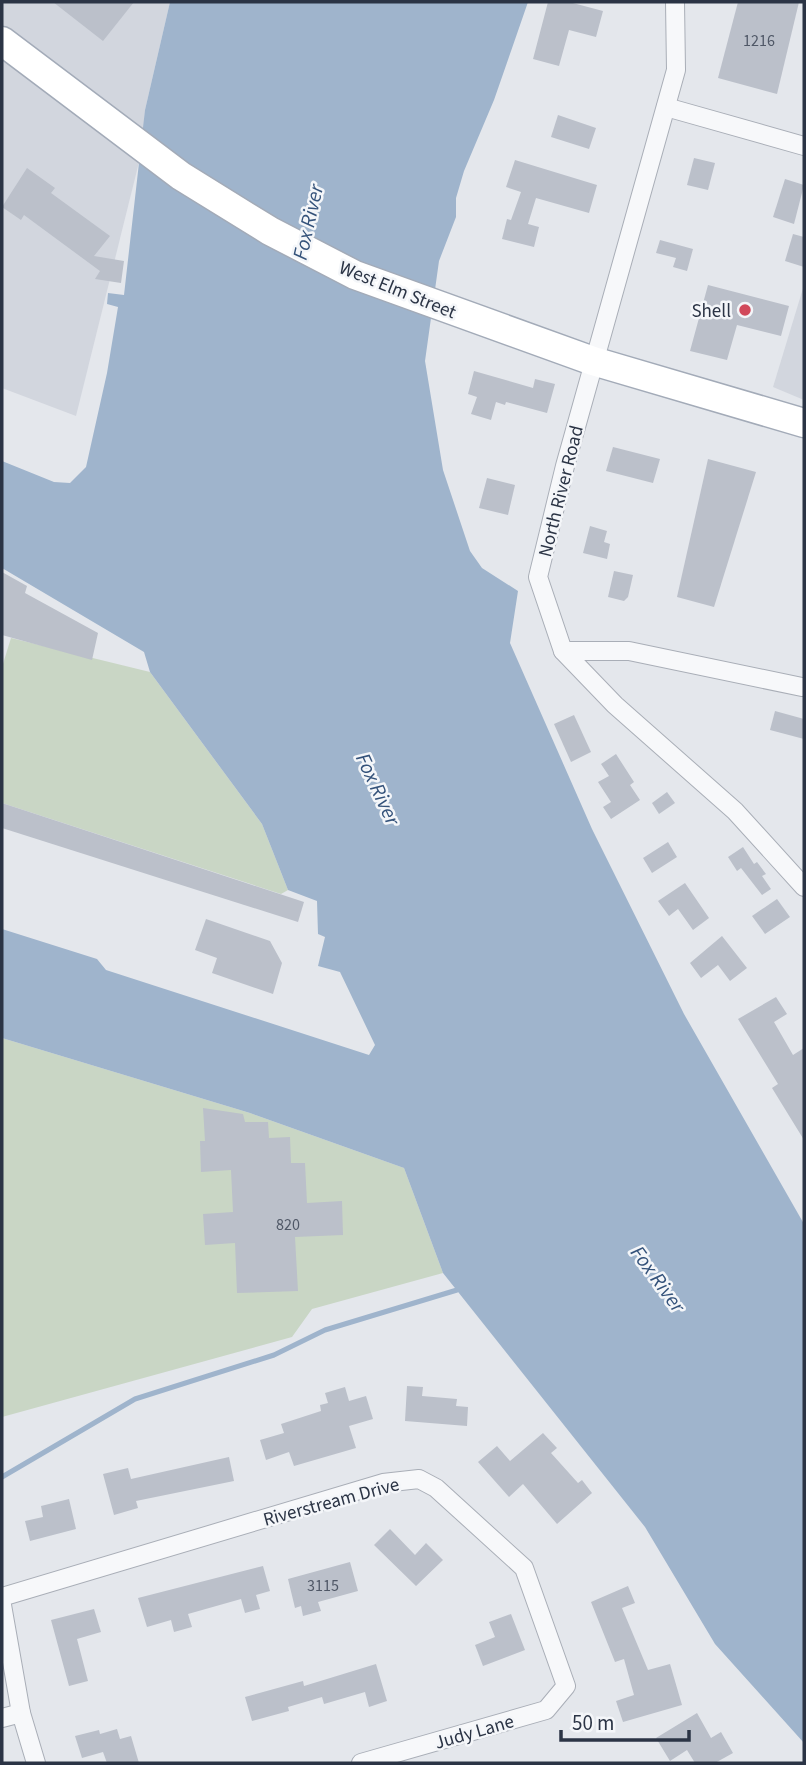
<svg xmlns="http://www.w3.org/2000/svg" width="806" height="1765" viewBox="0 0 806 1765" font-family="'Source Sans 3',sans-serif">
	<style>
		.built { fill: #d2d6de }
		.green { fill: #c9d6c5 }
		.water { fill: #9fb4cc }
		.lines { fill: none; stroke-linecap: round; stroke-linejoin: round }
		.stream { stroke: #9fb4cc; stroke-width: 5 }
		.building { fill: #bbc0ca }
		.minor-casing { stroke: #a9aeb7; stroke-width: 20 }
		.primary-casing { stroke: #a3abb8; stroke-width: 31 }
		.minor { stroke: #f7f8fa; stroke-width: 18 }
		.primary { stroke: #fff; stroke-width: 28 }
		.poi-dot { fill: #d1495b; stroke: #f4f6f9; stroke-width: 2.5 }
		.labels { text-anchor: middle; stroke-width: 5; stroke-linejoin: round; paint-order: stroke }
		.number-label { font-size: 16px; fill: #4f5766 }
		.street-label { font-size: 19px; fill: #2b3445; stroke: #f4f6f9 }
		.poi-label { font-size: 19px; fill: #2b3445; stroke: #f4f6f9; text-anchor: end }
		.water-label { font-size: 21px; font-style: italic; fill: #34527a; stroke: #f4f6f9 }
	</style>
	<rect width="100%" height="100%" fill="#e4e7ec"/>
	<g class="built">
		<path d="M 2,2 L 170,2 L 145,110 L 143,140 L 2,34 Z"/>
		<path d="M 2,51 L 141,154 L 76,416 L 2,388 Z"/>
		<path d="M 804,285 L 804,400 L 773,387 Z"/>
	</g>
	<g class="green">
		<path d="M 11,638 L 150,672 L 262,824 L 288,890 L 281,894 L 2,803 L 2,667 Z"/>
		<path d="M 2,1038 L 250,1113 L 404,1168 L 443,1273 L 312,1309 L 292,1337 L 2,1417 Z"/>
	</g>
	<path class="water" d="M 170,2 L 528,2 L 494,100 L 464,171 L 456,198 L 456,217 L 439,261 L 425,361 L 443,470 L 470,551 L 482,568 L 518,591 L 510,643 L 592,829 L 684,1014 L 804,1224 L 804,1743 L 715,1644 L 645,1527 L 443,1273 L 404,1168 L 250,1113 L 2,1038 L 2,929 L 97,959 L 106,970 L 369,1055 L 375,1045 L 340,972 L 318,966 L 325,937 L 318,934 L 317,901 L 288,890 L 262,824 L 150,672 L 144,652 L 2,568 L 2,461 L 54,482 L 70,483 L 86,467 L 107,373 L 118,307 L 107,304 L 108,293 L 124,295 L 145,110 Z"/>
	<g class="lines">
		<path class="stream" d="M 2,1477 L 135,1399 L 274,1355 L 325,1330 L 457,1290"/>
	</g>
	<g class="building">
		<path d="M 53,2 L 134,2 L 103,41 Z"/>
		<path d="M 548,2 L 569,2 L 603,11 L 596,37 L 569,30 L 559,66 L 533,59 Z"/>
		<path d="M 738,2 L 799,2 L 777,94 L 718,78 Z"/>
		<path d="M 558,115 L 596,128 L 589,149 L 551,137 Z"/>
		<path d="M 694,158 L 715,163 L 708,190 L 687,185 Z"/>
		<path d="M 515,160 L 597,185 L 589,213 L 536,198 L 528,224 L 539,227 L 534,247 L 502,239 L 507,219 L 511,220 L 521,192 L 506,187 Z"/>
		<path d="M 27,168 L 55,188 L 51,193 L 110,236 L 94,256 L 124,261 L 121,283 L 95,279 L 100,271 L 24,215 L 21,220 L 2,207 Z"/>
		<path d="M 785,179 L 804,185 L 794,224 L 773,217 Z"/>
		<path d="M 793,234 L 804,237 L 804,267 L 785,261 Z"/>
		<path d="M 660,240 L 693,249 L 687,271 L 673,267 L 676,258 L 656,253 Z"/>
		<path d="M 708,285 L 789,306 L 781,336 L 737,325 L 727,360 L 690,351 Z"/>
		<path d="M 474,371 L 533,388 L 535,379 L 555,384 L 547,413 L 506,402 L 505,405 L 496,402 L 491,420 L 471,414 L 477,397 L 468,394 Z"/>
		<path d="M 613,447 L 660,459 L 653,483 L 606,471 Z"/>
		<path d="M 708,459 L 756,472 L 714,607 L 677,597 Z"/>
		<path d="M 487,478 L 515,485 L 508,515 L 479,508 Z"/>
		<path d="M 590,526 L 607,531 L 604,542 L 610,544 L 607,559 L 583,553 Z"/>
		<path d="M 614,571 L 633,575 L 628,597 L 624,601 L 608,597 Z"/>
		<path d="M 2,572 L 27,586 L 25,593 L 98,633 L 92,660 L 2,635 Z"/>
		<path d="M 775,711 L 804,719 L 804,739 L 770,730 Z"/>
		<path d="M 574,715 L 591,752 L 571,762 L 554,724 Z"/>
		<path d="M 616,754 L 634,782 L 630,785 L 640,800 L 611,819 L 603,807 L 611,802 L 598,782 L 609,776 L 601,764 Z"/>
		<path d="M 667,792 L 675,803 L 659,814 L 652,803 Z"/>
		<path d="M 2,803 L 304,902 L 298,922 L 2,828 Z"/>
		<path d="M 668,842 L 677,857 L 652,873 L 643,858 Z"/>
		<path d="M 743,847 L 754,864 L 757,862 L 766,874 L 762,876 L 771,889 L 762,895 L 741,868 L 737,871 L 728,857 Z"/>
		<path d="M 685,883 L 709,918 L 693,930 L 678,909 L 669,916 L 658,901 Z"/>
		<path d="M 777,899 L 790,917 L 765,934 L 752,916 Z"/>
		<path d="M 206,919 L 270,941 L 282,963 L 273,994 L 212,973 L 217,958 L 195,950 Z"/>
		<path d="M 722,936 L 747,968 L 730,981 L 718,965 L 701,978 L 690,963 Z"/>
		<path d="M 776,997 L 787,1014 L 774,1022 L 793,1055 L 804,1048 L 804,1140 L 772,1088 L 778,1084 L 738,1019 Z"/>
		<path d="M 203,1108 L 243,1114 L 245,1122 L 268,1122 L 269,1138 L 290,1137 L 291,1163 L 305,1163 L 307,1203 L 342,1201 L 343,1235 L 295,1237 L 298,1291 L 237,1293 L 235,1243 L 205,1245 L 203,1214 L 233,1212 L 231,1170 L 201,1172 L 200,1141 L 205,1141 Z"/>
		<path d="M 407,1386 L 423,1387 L 422,1396 L 457,1399 L 456,1406 L 468,1407 L 467,1426 L 405,1421 Z"/>
		<path d="M 345,1387 L 349,1401 L 366,1396 L 373,1419 L 349,1426 L 356,1448 L 294,1466 L 289,1452 L 266,1460 L 260,1440 L 284,1433 L 281,1424 L 321,1411 L 320,1405 L 328,1403 L 325,1393 Z"/>
		<path d="M 543,1433 L 557,1448 L 551,1453 L 578,1483 L 582,1480 L 592,1493 L 557,1524 L 523,1484 L 509,1497 L 478,1462 L 497,1446 L 510,1461 Z"/>
		<path d="M 229,1457 L 234,1481 L 136,1501 L 138,1508 L 114,1515 L 103,1474 L 128,1468 L 131,1479 Z"/>
		<path d="M 69,1499 L 76,1529 L 30,1541 L 25,1521 L 43,1517 L 41,1506 Z"/>
		<path d="M 390,1529 L 415,1555 L 426,1543 L 443,1560 L 416,1586 L 374,1545 Z"/>
		<path d="M 350,1562 L 358,1591 L 318,1602 L 321,1611 L 303,1616 L 301,1606 L 295,1608 L 288,1579 Z"/>
		<path d="M 263,1566 L 270,1591 L 256,1595 L 260,1609 L 245,1613 L 241,1599 L 188,1614 L 192,1627 L 174,1632 L 171,1620 L 147,1627 L 138,1598 Z"/>
		<path d="M 628,1586 L 635,1603 L 622,1608 L 648,1670 L 670,1664 L 682,1705 L 623,1722 L 616,1701 L 634,1695 L 624,1659 L 615,1662 L 591,1602 Z"/>
		<path d="M 94,1609 L 101,1632 L 77,1639 L 88,1681 L 69,1686 L 51,1620 Z"/>
		<path d="M 511,1614 L 525,1650 L 483,1666 L 475,1645 L 495,1637 L 489,1622 Z"/>
		<path d="M 376,1664 L 387,1701 L 369,1707 L 365,1692 L 324,1704 L 322,1697 L 288,1707 L 289,1711 L 252,1721 L 245,1697 L 303,1681 L 304,1686 Z"/>
		<path d="M 697,1713 L 711,1738 L 721,1732 L 733,1753 L 715,1763 L 695,1763 L 687,1750 L 670,1761 L 656,1738 Z"/>
		<path d="M 117,1729 L 120,1739 L 131,1736 L 139,1763 L 107,1763 L 103,1752 L 82,1758 L 75,1736 L 99,1730 L 100,1734 Z"/>
	</g>
	<g class="lines">
		<defs>
			<g id="minor">
				<path d="M 675,2 L 676,70 L 565,466 L 538,577 L 563,651 L 615,705 L 735,811 L 804,887"/>
				<path d="M 666,107 L 804,146"/>
				<path d="M 563,651 L 629,651 L 802,687"/>
				<path d="M 2,1597 L 383,1483 L 419,1479 L 436,1488 L 524,1568 L 566,1686 L 546,1710 L 361,1763"/>
				<path d="M 2,1605 L 21,1713 L 36,1763"/>
				<path d="M 2,1718 L 21,1713"/>
			</g>
			<path id="primary" d="M 2,41 L 181,176 L 270,231 L 355,275 L 593,361 L 804,423"/>
		</defs>
		<use href="#minor" class="minor-casing"/>
		<use href="#primary" class="primary-casing"/>
		<use href="#minor" class="minor"/>
		<use href="#primary" class="primary"/>
	</g>
	<circle class="poi-dot" cx="745" cy="310" r="7"/>
	<g class="labels">
		<g class="number-label">
			<text x="759" y="46">1216</text>
			<text x="288" y="1230">820</text>
			<text x="323" y="1591">3115</text>
		</g>
		<g class="street-label">
			<text transform="translate(398 289) rotate(22)" y="7">West Elm Street</text>
			<text transform="translate(560 491) rotate(-76)" y="7">North River Road</text>
			<text transform="translate(331 1501) rotate(-15)" y="7">Riverstream Drive</text>
			<text transform="translate(474 1731) rotate(-16)" y="7">Judy Lane</text>
		</g>
		<g class="poi-label">
			<text x="731" y="317">Shell</text>
		</g>
		<g class="water-label">
			<text transform="translate(308 222) rotate(-77)" y="7">Fox River</text>
			<text transform="translate(378 789) rotate(65)" y="7">Fox River</text>
			<text transform="translate(658 1279) rotate(54)" y="7">Fox River</text>
		</g>
	</g>
	<rect width="806" height="1765" fill="none" stroke="#2b3445" stroke-width="7"/>
	<path d="M561 1730v10h128v-10" fill="none" stroke="#2b3445" stroke-width="3.5"/>
	<text x="572" y="1730" font-size="21" fill="#2b3445" stroke="#f4f6f9" stroke-width="5" paint-order="stroke">50 m</text>
</svg>
